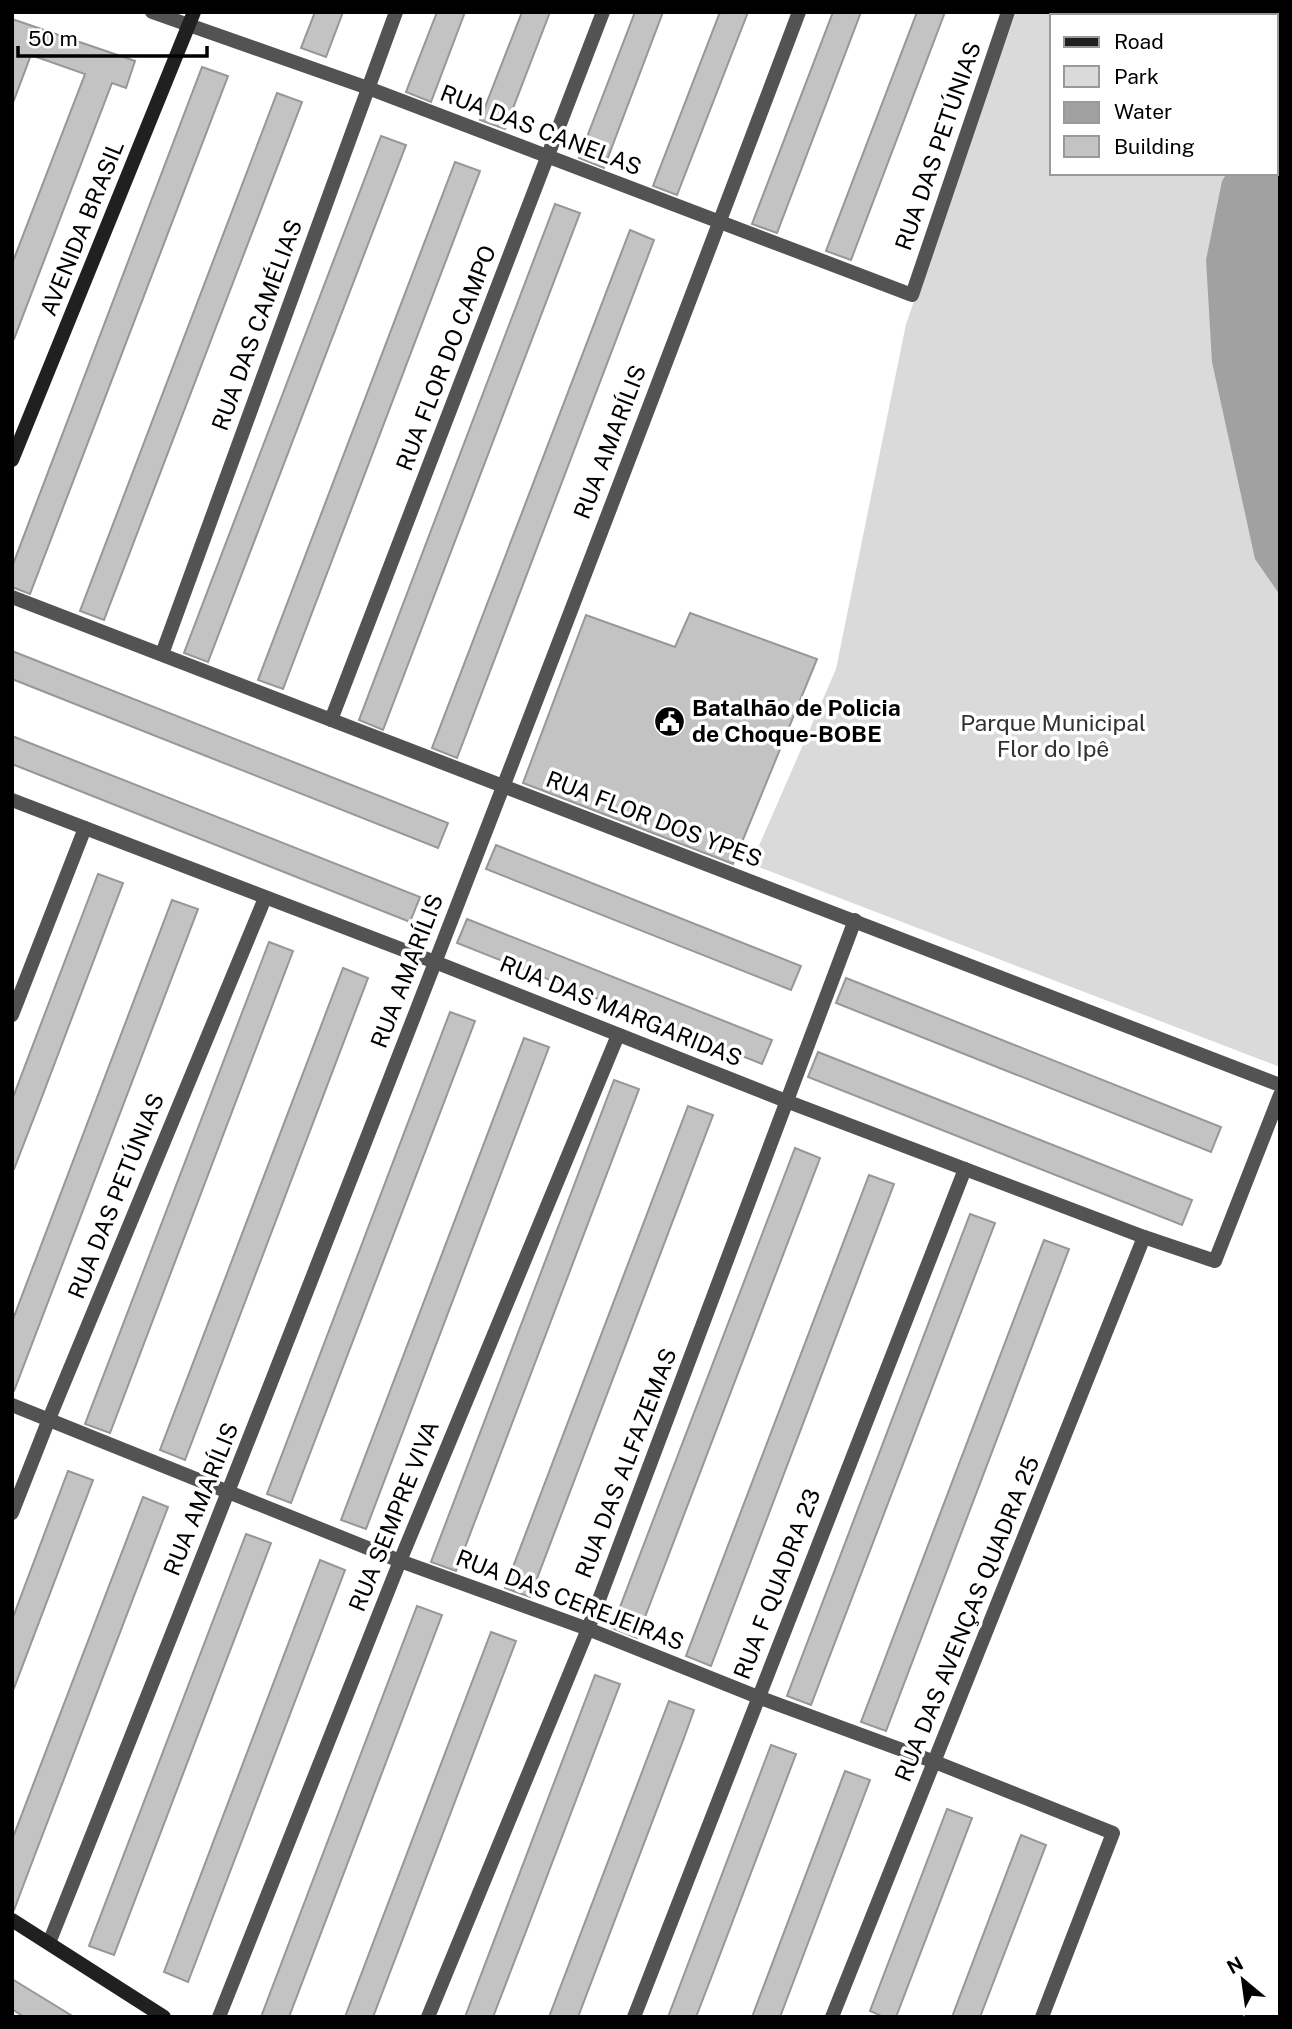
<svg xmlns="http://www.w3.org/2000/svg" width="1292" height="2029" viewBox="0 0 1292 2029" font-family="'Public Sans',sans-serif">
	<style>
		.green { fill: #dadada; fill-rule: evenodd }
		.water { fill: #a1a1a1 }
		.building { fill: #c3c3c3; stroke: #979797; stroke-width: 2 }
		.lines { fill: none; stroke-linecap: round; stroke-linejoin: round }
		.street { stroke: #535353; stroke-width: 14 }
		.secondary { stroke: #202020; stroke-width: 14 }
		.labels { text-anchor: middle; stroke-width: 7; stroke-linejoin: round; paint-order: stroke }
		.street-label { font-size: 23px; fill: #000; stroke: #fff }
		.poi-label { font-size: 23px; font-weight: bold; fill: #000; stroke: #fff; text-anchor: start }
		.park-label { font-size: 23px; fill: #313131; stroke: #fff }
	</style>
	<rect width="100%" height="100%" fill="#fff"/>
	<path class="green" d="M 1016,12 L 1280,12 L 1280,1067 L 751,864 L 836,669 L 906,324 ZM 1052,16 L 1276,16 L 1276,173 L 1052,173 Z"/>
	<path class="water" d="M 1280,113 L 1280,595 L 1255,559 L 1212,362 L 1206,260 L 1222,181 L 1227,173 L 1276,173 L 1276,116 Z"/>
	<g class="building">
		<path d="M 315,12 L 343,12 L 326,57 L 301,48 Z"/>
		<path d="M 437,12 L 465,12 L 431,102 L 406,92 Z"/>
		<path d="M 522,12 L 550,12 L 505,129 L 480,120 Z"/>
		<path d="M 635,12 L 663,12 L 604,168 L 579,158 Z"/>
		<path d="M 720,12 L 748,12 L 677,195 L 653,186 Z"/>
		<path d="M 833,12 L 861,12 L 777,233 L 752,224 Z"/>
		<path d="M 917,12 L 945,12 L 851,260 L 826,251 Z"/>
		<path d="M 12,19 L 135,61 L 126,88 L 112,83 L 14,339 L 12,339 L 12,264 L 85,74 L 31,55 L 14,100 L 12,99 Z"/>
		<path d="M 202,67 L 228,76 L 30,594 L 12,587 L 12,567 Z"/>
		<path d="M 277,93 L 302,102 L 104,620 L 80,611 Z"/>
		<path d="M 381,136 L 406,145 L 208,662 L 184,653 Z"/>
		<path d="M 455,162 L 480,171 L 283,689 L 258,680 Z"/>
		<path d="M 555,204 L 580,213 L 383,730 L 359,720 Z"/>
		<path d="M 630,230 L 654,240 L 457,758 L 432,748 Z"/>
		<path d="M 690,613 L 817,659 L 733,864 L 523,783 L 586,615 L 675,647 Z"/>
		<path d="M 12,651 L 448,823 L 438,848 L 12,679 Z"/>
		<path d="M 12,736 L 420,897 L 410,922 L 12,764 Z"/>
		<path d="M 496,845 L 801,966 L 791,990 L 486,869 Z"/>
		<path d="M 98,874 L 123,883 L 40,1102 L 14,1169 L 12,1169 L 12,1100 Z"/>
		<path d="M 172,900 L 198,909 L 14,1391 L 12,1391 L 12,1322 Z"/>
		<path d="M 467,919 L 772,1040 L 762,1064 L 457,943 Z"/>
		<path d="M 269,942 L 293,951 L 110,1433 L 85,1424 Z"/>
		<path d="M 343,968 L 368,978 L 185,1460 L 160,1450 Z"/>
		<path d="M 846,978 L 1221,1127 L 1211,1152 L 836,1003 Z"/>
		<path d="M 450,1012 L 475,1021 L 291,1503 L 267,1494 Z"/>
		<path d="M 524,1038 L 549,1047 L 366,1529 L 341,1520 Z"/>
		<path d="M 818,1052 L 1192,1200 L 1182,1225 L 808,1077 Z"/>
		<path d="M 614,1080 L 639,1089 L 456,1571 L 431,1562 Z"/>
		<path d="M 688,1106 L 713,1115 L 530,1597 L 505,1588 Z"/>
		<path d="M 795,1148 L 820,1158 L 637,1638 L 612,1628 Z"/>
		<path d="M 869,1175 L 894,1184 L 711,1666 L 686,1656 Z"/>
		<path d="M 970,1214 L 995,1223 L 811,1705 L 787,1696 Z"/>
		<path d="M 1044,1240 L 1069,1249 L 886,1731 L 861,1722 Z"/>
		<path d="M 68,1471 L 93,1480 L 14,1688 L 12,1687 L 12,1620 Z"/>
		<path d="M 143,1497 L 168,1507 L 31,1865 L 14,1910 L 12,1910 L 12,1840 Z"/>
		<path d="M 246,1534 L 271,1543 L 114,1955 L 89,1946 Z"/>
		<path d="M 320,1560 L 345,1570 L 188,1982 L 164,1972 Z"/>
		<path d="M 417,1606 L 442,1615 L 412,1694 L 289,2017 L 261,2017 Z"/>
		<path d="M 491,1632 L 516,1641 L 492,1704 L 373,2017 L 345,2017 Z"/>
		<path d="M 595,1675 L 620,1684 L 530,1921 L 493,2017 L 465,2017 Z"/>
		<path d="M 669,1701 L 694,1710 L 684,1738 L 578,2017 L 549,2017 Z"/>
		<path d="M 771,1745 L 796,1754 L 713,1973 L 696,2017 L 668,2017 Z"/>
		<path d="M 845,1771 L 870,1780 L 830,1885 L 780,2017 L 752,2017 Z"/>
		<path d="M 947,1809 L 972,1818 L 896,2017 L 884,2017 L 870,2011 Z"/>
		<path d="M 1021,1835 L 1046,1845 L 980,2017 L 952,2017 Z"/>
		<path d="M 12,1979 L 74,2017 L 24,2017 L 12,2009 Z"/>
	</g>
	<g class="lines">
		<g class="street">
			<path d="M 152,12 L 368,88 L 912,295 L 1008,12"/>
			<path d="M 12,597 L 1280,1085"/>
			<path d="M 162,654 L 396,12"/>
			<path d="M 331,720 L 603,12"/>
			<path d="M 12,800 L 435,962 L 786,1101 L 1144,1237 L 1215,1261 L 1280,1095"/>
			<path d="M 12,1015 L 85,828"/>
			<path d="M 12,1405 L 400,1561 L 588,1629 L 758,1697 L 935,1762 L 1113,1833 L 1042,2017"/>
			<path d="M 12,1513 L 49,1419 L 265,898"/>
			<path d="M 49,1943 C 305,1302 555,658 799,12"/>
			<path d="M 219,2017 L 400,1561 L 618,1035"/>
			<path d="M 428,2017 L 588,1629 L 855,920"/>
			<path d="M 634,2017 L 965,1169"/>
			<path d="M 832,2017 L 1144,1237"/>
		</g>
		<g class="secondary">
			<path d="M 12,460 L 194,12"/>
			<path d="M 12,1920 L 164,2017"/>
		</g>
	</g>
	<defs>
		<symbol id="civic-disc" viewBox="-11 -11 22 22"><circle r="9.5" fill="#000" stroke="#fff"/><path d="M-.6-6.5H3V-4.5H.6V-3L4-1V1h2V6H-6V1h2V-1L-.6-3ZM-1.2 2.5V6h2.4V2.5Z" fill="#fff"/></symbol>
	</defs>
	<g fill-rule="evenodd">
		<use href="#civic-disc" x="652" y="704" width="35" height="35"/>
	</g>
	<g class="labels">
		<g class="street-label">
			<text transform="translate(541 130) rotate(21)" y="8">RUA DAS CANELAS</text>
			<text transform="translate(938 146) rotate(-71)" y="8">RUA DAS PETÚNIAS</text>
			<text transform="translate(82 228) rotate(-68)" y="8">AVENIDA BRASIL</text>
			<text transform="translate(257 325) rotate(-70)" y="8">RUA DAS CAMÉLIAS</text>
			<text transform="translate(446 358) rotate(-69)" y="8">RUA FLOR DO CAMPO</text>
			<text transform="translate(610 442) rotate(-69)" y="8">RUA AMARÍLIS</text>
			<text transform="translate(654 819) rotate(21)" y="8">RUA FLOR DOS YPES</text>
			<text transform="translate(407 971) rotate(-69)" y="8">RUA AMARÍLIS</text>
			<text transform="translate(621 1011) rotate(22)" y="8">RUA DAS MARGARIDAS</text>
			<text transform="translate(116 1196) rotate(-68)" y="8">RUA DAS PETÚNIAS</text>
			<text transform="translate(626 1463) rotate(-69)" y="8">RUA DAS ALFAZEMAS</text>
			<text transform="translate(201 1499) rotate(-68)" y="8">RUA AMARÍLIS</text>
			<text transform="translate(394 1516) rotate(-68)" y="8">RUA SEMPRE VIVA</text>
			<text transform="translate(777 1584) rotate(-69)" y="8">RUA F QUADRA 23</text>
			<text transform="translate(570 1600) rotate(21)" y="8">RUA DAS CEREJEIRAS</text>
			<text transform="translate(967 1619) rotate(-68)" y="8">RUA DAS AVENÇAS QUADRA 25</text>
		</g>
		<g class="poi-label">
			<text x="692" y="716">Batalhão de Policia<tspan x="692" dy="26">de Choque-BOBE</tspan></text>
		</g>
		<g class="park-label">
			<text x="1053" y="731">Parque Municipal<tspan x="1053" dy="26">Flor do Ipê</tspan></text>
		</g>
	</g>
	<rect width="1292" height="2029" fill="none" stroke="#000000" stroke-width="28"/>
	<rect x="1050" y="14" width="228" height="161" fill="#ffffff" stroke="#999999" stroke-width="2"/>
	<rect x="1064" y="37" width="35" height="10" fill="#202020" stroke="#999999" stroke-width="2"/>
	<text x="1114" y="49" font-size="21" fill="#000000">Road</text>
	<rect x="1064" y="66" width="35" height="21" fill="#dadada" stroke="#999999" stroke-width="2"/>
	<text x="1114" y="84" font-size="21" fill="#000000">Park</text>
	<rect x="1064" y="102" width="35" height="21" fill="#a1a1a1" stroke="#999999" stroke-width="2"/>
	<text x="1114" y="119" font-size="21" fill="#000000">Water</text>
	<rect x="1064" y="136" width="35" height="21" fill="#c3c3c3" stroke="#999999" stroke-width="2"/>
	<text x="1114" y="154" font-size="21" fill="#000000">Building</text>
	<g transform="translate(1243 1980) rotate(331)" stroke="#ffffff" stroke-width="5" paint-order="stroke">
	<path d="M0-5L12 26L0 18L-12 26Z" fill="#000000"/>
	<text y="-10" font-size="19" font-weight="bold" text-anchor="middle" fill="#000000">N</text>
	</g>
	<path d="M18 46v10h189v-10" fill="none" stroke="#000000" stroke-width="3.5"/>
	<text x="28" y="46" font-size="21" fill="#000000" stroke="#ffffff" stroke-width="5" paint-order="stroke">50 m</text>
</svg>
